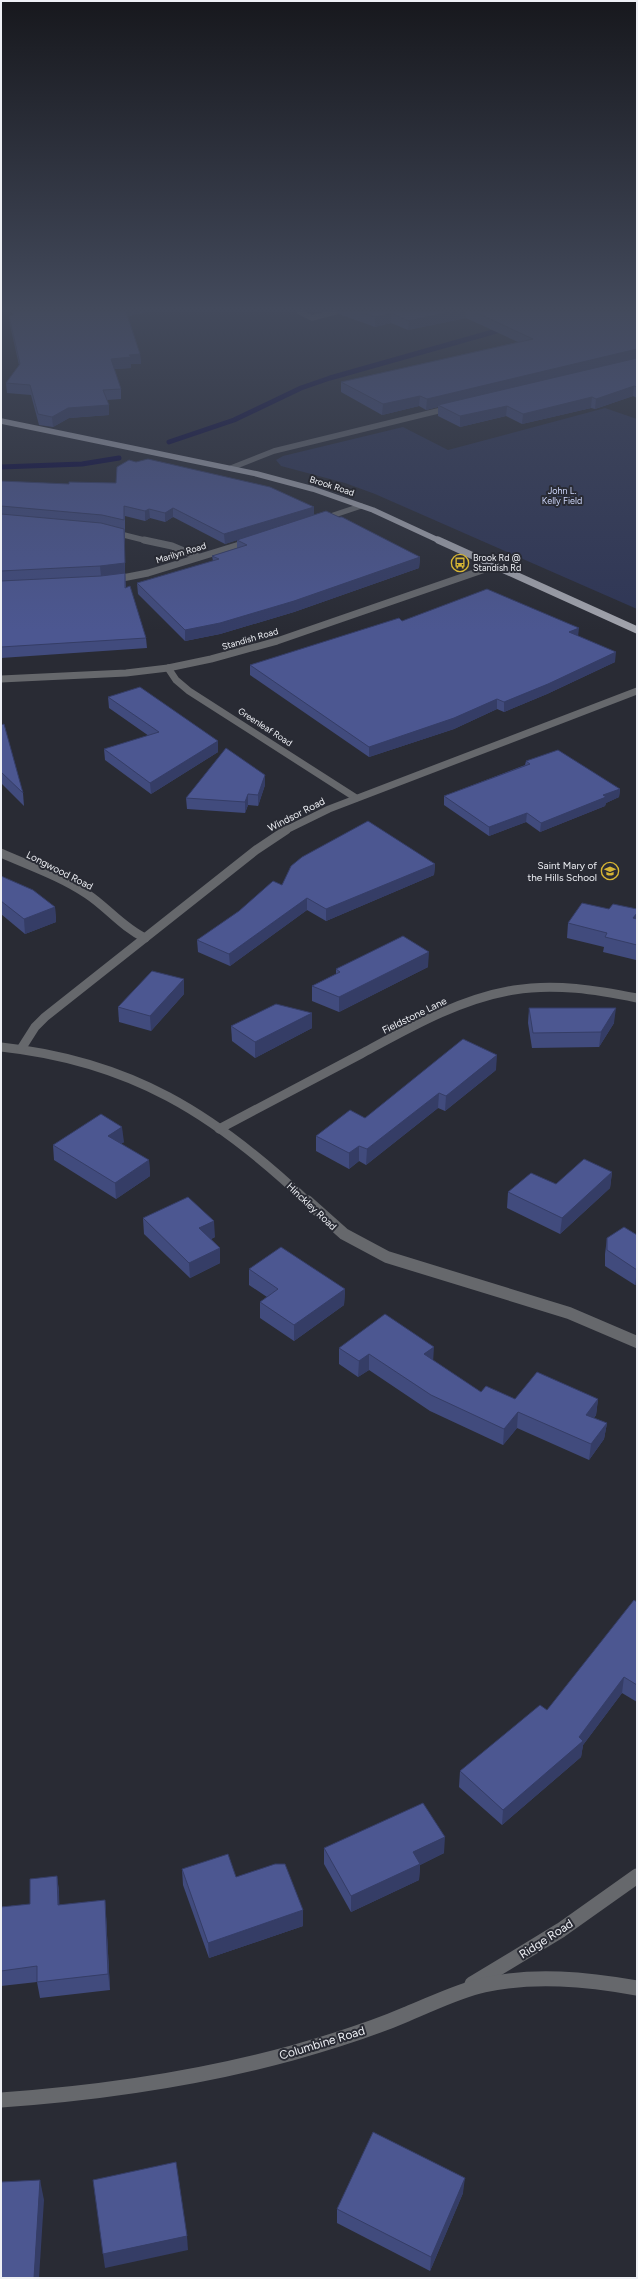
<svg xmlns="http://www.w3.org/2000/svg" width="638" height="2279" viewBox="0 0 638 2279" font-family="Figtree,sans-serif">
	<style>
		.green { fill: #2f3656 }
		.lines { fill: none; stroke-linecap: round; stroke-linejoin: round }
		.stream { stroke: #0a083c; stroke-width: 5 }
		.minor-far4 { stroke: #66686c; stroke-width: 5.5 }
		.minor-far3 { stroke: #66686c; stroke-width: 7 }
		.minor-far2 { stroke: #66686c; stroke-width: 9 }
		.minor-far1 { stroke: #66686c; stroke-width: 12 }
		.minor { stroke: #66686c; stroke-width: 15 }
		.primary-far1 { stroke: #a1a3ac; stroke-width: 5.5 }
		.primary { stroke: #a1a3ac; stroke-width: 7 }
		.wall { fill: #414b7d }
		.shaded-wall { fill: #353d66 }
		.building { fill: #4c5791; stroke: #353d66 }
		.labels { text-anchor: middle; stroke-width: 4; stroke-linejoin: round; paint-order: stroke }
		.far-street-label { font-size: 9px; fill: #eef0f5; stroke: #292b34 }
		.far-park-label { font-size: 9px; fill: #ccd5f8; stroke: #292b34 }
		.far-poi-label { font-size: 9px; fill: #eef0f5; stroke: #292b34; text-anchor: start }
		.street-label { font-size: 10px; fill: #eef0f5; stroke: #292b34 }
		.poi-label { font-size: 10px; fill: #eef0f5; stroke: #292b34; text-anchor: end }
		.near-street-label { font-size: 12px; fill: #eef0f5; stroke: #292b34 }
	</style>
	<rect width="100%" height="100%" fill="#292b34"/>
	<path class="green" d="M 605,408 L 637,419 L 637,609 L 375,494 L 345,483 L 281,466 L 276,460 L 283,456 L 403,427 L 448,450 Z"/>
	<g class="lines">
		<g class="stream">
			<path d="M 169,442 L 234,420 L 301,388 L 330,378 L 507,328"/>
			<path d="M 1,467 L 82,464 L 119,458"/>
		</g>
		<g class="minor-far4">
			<path d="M 300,312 L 312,318 L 335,312"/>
			<path d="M 231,468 L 274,451 L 450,408"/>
			<path d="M 322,519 L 361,506"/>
			<path d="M 112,532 L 148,541"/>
		</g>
		<g class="minor-far3">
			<path d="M 144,540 L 172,546 L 198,557"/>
			<path d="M 112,580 L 148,573 L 249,542"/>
			<path d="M 168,668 L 176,680 L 189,691 L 356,798"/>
			<path d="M 1,679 L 126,673 L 168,668 L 211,659 L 277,641 L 494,566"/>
			<path d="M 284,831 L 329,809 L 637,691"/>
		</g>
		<g class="minor-far2">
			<path d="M 1,853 C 30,866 60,876 87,894 C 107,907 122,927 145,938"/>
			<path d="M 1,1047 C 131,1061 215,1114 308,1202"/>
			<path d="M 21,1049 L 35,1027 L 45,1017 L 256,850 L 286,830"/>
			<path d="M 219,1129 C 266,1104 313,1079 361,1054 C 409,1028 459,999 514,990 C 555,983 597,990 637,998"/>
		</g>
		<path class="minor-far1" d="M 307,1201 L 344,1234 L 387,1257 L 569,1313 L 637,1342"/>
		<g class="minor">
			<path d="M 472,1984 L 561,1930 L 637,1876"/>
			<path d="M 1,2100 C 100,2093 197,2079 292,2053 C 331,2042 370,2030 407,2014 C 432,2004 457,1991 484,1985 C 534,1974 586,1979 637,1988"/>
		</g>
		<path class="primary-far1" d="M 1,421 L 257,474 L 313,489 L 373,510 L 440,541"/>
		<path class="primary" d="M 438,540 L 637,630"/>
	</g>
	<g class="wall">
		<path d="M 12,312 L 146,312 L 128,316 L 140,354 L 141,364 L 131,364 L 131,368 L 114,369 L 121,389 L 121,399 L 107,400 L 109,415 L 69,418 L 53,427 L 39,425 L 31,395 L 7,393 L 6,383 L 19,365 L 10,325 L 9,316 L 12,315 Z"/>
		<path d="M 338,312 L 637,312 L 637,398 L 633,396 L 595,409 L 591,408 L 522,424 L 506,416 L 460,427 L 438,416 L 438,407 L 426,410 L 419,406 L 382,415 L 341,392 L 341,382 L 518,342 L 466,318 L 408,330 L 391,323 L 375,327 L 339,314 Z"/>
		<path d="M 1,481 L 314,507 L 314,515 L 420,557 L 419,568 L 294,612 L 220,634 L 185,641 L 138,594 L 137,583 L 213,561 L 212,556 L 237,548 L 237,540 L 225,544 L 173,517 L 165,522 L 150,518 L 145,521 L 125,516 L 125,573 L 126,588 L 146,638 L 147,648 L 1,658 Z"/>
		<path d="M 402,621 L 578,636 L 615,662 L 547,694 L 504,712 L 497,709 L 454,729 L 369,757 L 250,675 L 250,665 Z"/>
		<path d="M 108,697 L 218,752 L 151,794 L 105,760 L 104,749 L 149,736 L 109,708 Z"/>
		<path d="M 1,725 L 23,793 L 24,806 L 1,783 Z"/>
		<path d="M 526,761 L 620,789 L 619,797 L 606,803 L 605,806 L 540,832 L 526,822 L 489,836 L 444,805 L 444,796 L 525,765 Z"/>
		<path d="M 265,785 L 258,806 L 248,805 L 245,813 L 187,809 L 186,798 Z"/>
		<path d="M 435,864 L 434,875 L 326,921 L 307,910 L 230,966 L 198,952 L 197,940 L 282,885 Z"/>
		<path d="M 1,876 L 55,907 L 56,922 L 25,934 L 1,914 Z"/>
		<path d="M 609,909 L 637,909 L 637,958 L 636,960 L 603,952 L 604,947 L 567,938 L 568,923 Z"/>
		<path d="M 428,967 L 339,1012 L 312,1001 L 312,986 L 336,974 L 336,969 Z"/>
		<path d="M 184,994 L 151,1031 L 119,1022 L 118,1007 Z"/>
		<path d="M 529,1008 L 614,1023 L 599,1047 L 532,1048 L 528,1023 Z"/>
		<path d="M 312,1013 L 312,1028 L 255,1058 L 232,1041 L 231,1026 Z"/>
		<path d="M 496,1070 L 445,1111 L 438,1108 L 366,1165 L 359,1161 L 349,1169 L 316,1151 L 316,1136 Z"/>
		<path d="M 124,1142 L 121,1144 L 149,1160 L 150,1176 L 116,1199 L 54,1160 L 53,1145 Z"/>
		<path d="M 612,1172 L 610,1188 L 560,1234 L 507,1208 L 508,1192 L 556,1184 Z"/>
		<path d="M 143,1218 L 215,1237 L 211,1239 L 220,1248 L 220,1263 L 190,1278 L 144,1234 Z"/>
		<path d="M 637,1235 L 637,1284 L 635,1285 L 605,1266 L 605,1254 L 607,1238 Z"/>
		<path d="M 249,1269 L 345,1289 L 344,1305 L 294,1341 L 260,1318 L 260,1302 L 267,1297 L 249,1285 Z"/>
		<path d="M 339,1348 L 433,1361 L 481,1392 L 515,1399 L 598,1399 L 596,1415 L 594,1418 L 607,1423 L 604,1439 L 589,1460 L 517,1428 L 503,1445 L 430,1411 L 369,1370 L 358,1377 L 339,1364 Z"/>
		<path d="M 637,1602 L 637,1702 L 622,1693 L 583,1745 L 581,1757 L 502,1825 L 459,1787 L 460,1771 L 547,1710 Z"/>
		<path d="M 324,1848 L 444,1853 L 420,1865 L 419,1880 L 351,1912 L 324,1864 Z"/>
		<path d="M 182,1869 L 236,1877 L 303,1910 L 303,1926 L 209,1958 L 183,1885 Z"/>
		<path d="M 57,1876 L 59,1892 L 59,1905 L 105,1900 L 106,1916 L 110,1990 L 40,1998 L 37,1982 L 1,1986 L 1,1907 L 30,1904 Z"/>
		<path d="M 463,2193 L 430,2271 L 337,2223 L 337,2209 Z"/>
	</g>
	<g class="shaded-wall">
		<path d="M 125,312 L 146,312 L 125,317 Z"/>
		<path d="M 448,312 L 466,312 L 466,318 L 408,330 L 409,321 Z"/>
		<path d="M 391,313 L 391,323 L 375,327 L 375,317 Z"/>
		<path d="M 637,349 L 637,359 L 438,405 L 438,407 L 426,410 L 427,399 Z"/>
		<path d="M 140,354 L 141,364 L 131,364 L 131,368 L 111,369 L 111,359 L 129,355 Z"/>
		<path d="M 634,386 L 633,396 L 595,409 L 596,399 Z"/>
		<path d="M 420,396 L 419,406 L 382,415 L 383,404 Z"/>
		<path d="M 592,397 L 591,408 L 522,424 L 523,414 Z"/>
		<path d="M 109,405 L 109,415 L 69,418 L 53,427 L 52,417 L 68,408 Z"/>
		<path d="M 507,406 L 506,416 L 460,427 L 460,416 Z"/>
		<path d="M 314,507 L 314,516 L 225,544 L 224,534 Z"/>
		<path d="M 173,508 L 173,517 L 165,522 L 165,513 Z"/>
		<path d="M 149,509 L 150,518 L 145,521 L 145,511 Z"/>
		<path d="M 124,529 L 125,573 L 101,576 L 100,566 Z"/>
		<path d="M 420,557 L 419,568 L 294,612 L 220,634 L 185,641 L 185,630 Z"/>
		<path d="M 579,628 L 578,637 L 569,632 Z"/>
		<path d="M 616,652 L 615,662 L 547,694 L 504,712 L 504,702 Z"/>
		<path d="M 497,699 L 497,709 L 454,729 L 369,757 L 369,747 Z"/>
		<path d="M 218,741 L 218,752 L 151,794 L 150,783 Z"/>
		<path d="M 265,775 L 265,785 L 258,806 L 258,795 Z"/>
		<path d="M 620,789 L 619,797 L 606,803 L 605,806 L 540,832 L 541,823 L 603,795 Z"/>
		<path d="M 248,794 L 248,805 L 245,813 L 245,802 Z"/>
		<path d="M 527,813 L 526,822 L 489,836 L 489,827 Z"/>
		<path d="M 435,864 L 434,875 L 326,921 L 326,909 Z"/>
		<path d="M 307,898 L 307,910 L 230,966 L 229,954 Z"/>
		<path d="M 55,907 L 56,922 L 25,934 L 24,919 Z"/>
		<path d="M 637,913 L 637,925 L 633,918 Z"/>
		<path d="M 429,952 L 428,967 L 339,1012 L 339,997 Z"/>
		<path d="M 184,979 L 184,994 L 151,1031 L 150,1016 Z"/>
		<path d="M 616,1008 L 614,1023 L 599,1047 L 601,1032 Z"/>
		<path d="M 312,1013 L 312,1028 L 255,1058 L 255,1042 Z"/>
		<path d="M 497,1055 L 496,1070 L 445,1111 L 446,1096 Z"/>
		<path d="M 439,1093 L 438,1108 L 366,1165 L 367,1149 Z"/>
		<path d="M 122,1127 L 124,1142 L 109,1151 L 108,1136 Z"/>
		<path d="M 359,1146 L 359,1161 L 349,1169 L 349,1153 Z"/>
		<path d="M 149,1160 L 150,1176 L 116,1199 L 115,1183 Z"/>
		<path d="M 612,1172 L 610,1188 L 560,1234 L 562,1218 Z"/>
		<path d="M 214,1221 L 215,1237 L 200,1244 L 199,1228 Z"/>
		<path d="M 220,1248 L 220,1263 L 190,1278 L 189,1263 Z"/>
		<path d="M 637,1269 L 637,1284 L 635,1285 L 637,1270 Z"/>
		<path d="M 345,1289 L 344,1305 L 294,1341 L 294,1325 Z"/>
		<path d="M 434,1347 L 433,1363 L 424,1354 Z"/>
		<path d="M 369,1354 L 369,1370 L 358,1377 L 359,1361 Z"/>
		<path d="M 598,1399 L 596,1415 L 585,1431 L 586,1415 Z"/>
		<path d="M 518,1412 L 517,1428 L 503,1445 L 504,1429 Z"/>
		<path d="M 607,1423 L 604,1439 L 589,1460 L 591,1444 Z"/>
		<path d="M 624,1677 L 622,1693 L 583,1745 L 581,1757 L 502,1825 L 503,1810 L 579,1737 Z"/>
		<path d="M 445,1837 L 444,1853 L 420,1865 L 419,1880 L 351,1912 L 351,1896 L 413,1852 Z"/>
		<path d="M 57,1876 L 59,1892 L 60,1921 L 58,1905 Z"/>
		<path d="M 105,1900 L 106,1916 L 110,1990 L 108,1974 Z"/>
		<path d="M 303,1910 L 303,1926 L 209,1958 L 208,1943 Z"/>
		<path d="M 465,2178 L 463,2193 L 430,2271 L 431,2257 Z"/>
		<path d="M 40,2180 L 44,2200 L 39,2278 L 34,2278 Z"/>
		<path d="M 187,2236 L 188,2250 L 105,2268 L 103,2254 Z"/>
	</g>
	<g class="building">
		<path d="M 13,312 L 126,312 L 140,354 L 129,355 L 131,357 L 111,359 L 121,389 L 103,390 L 109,405 L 68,408 L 52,417 L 38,414 L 30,385 L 6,383 L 20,364 L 9,316 L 13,315 Z"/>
		<path d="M 362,312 L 448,312 L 409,321 L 391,313 L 375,317 Z"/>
		<path d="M 475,312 L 637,312 L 637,349 L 427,399 L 420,396 L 383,404 L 341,382 L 533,339 Z"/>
		<path d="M 637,358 L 637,387 L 634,386 L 596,399 L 592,397 L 523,414 L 507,406 L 460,416 L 438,405 Z"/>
		<path d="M 148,459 L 270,487 L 314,507 L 224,534 L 173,508 L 165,513 L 149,509 L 145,511 L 124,506 L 124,520 L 102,515 L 1,506 L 1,481 L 69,484 L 69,482 L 116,483 L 117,467 L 129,460 L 136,462 Z"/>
		<path d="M 326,511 L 339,517 L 342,517 L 420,557 L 294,601 L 220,623 L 185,630 L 137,583 L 219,559 L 212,556 L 247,545 L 237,540 Z"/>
		<path d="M 1,514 L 101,523 L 124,529 L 125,563 L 100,566 L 1,571 Z"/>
		<path d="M 125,573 L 125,588 L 130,586 L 146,638 L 1,647 L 1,581 L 101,576 Z"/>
		<path d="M 487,589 L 579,628 L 569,632 L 616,652 L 548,684 L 504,702 L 497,699 L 454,718 L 369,747 L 250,665 L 399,618 L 402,621 Z"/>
		<path d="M 140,687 L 218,741 L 150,783 L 104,749 L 159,732 L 108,697 Z"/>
		<path d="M 4,724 L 23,793 L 1,772 L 1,725 Z"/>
		<path d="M 226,748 L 265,775 L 258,795 L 248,794 L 245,802 L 186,798 Z"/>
		<path d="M 558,750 L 620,789 L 603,795 L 606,797 L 541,823 L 527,813 L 489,827 L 444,796 L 530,764 L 526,761 Z"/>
		<path d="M 368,821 L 435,864 L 326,909 L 307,898 L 229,954 L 197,940 L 239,911 L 273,881 L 282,885 L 291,866 L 302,857 Z"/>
		<path d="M 1,876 L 33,890 L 55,907 L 24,919 L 1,901 Z"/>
		<path d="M 582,903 L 609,909 L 613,904 L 637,909 L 637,913 L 633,918 L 637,919 L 637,945 L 605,937 L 607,933 L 568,923 Z"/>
		<path d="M 403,936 L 429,952 L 339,997 L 312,986 L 340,972 L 336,969 Z"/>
		<path d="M 152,971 L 184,979 L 150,1016 L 118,1007 Z"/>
		<path d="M 276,1004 L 312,1013 L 255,1042 L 231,1026 Z"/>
		<path d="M 529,1008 L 616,1008 L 601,1032 L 533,1033 Z"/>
		<path d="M 463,1039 L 497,1055 L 446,1096 L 439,1093 L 367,1149 L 359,1146 L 349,1153 L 316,1136 L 350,1110 L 365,1118 Z"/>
		<path d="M 101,1114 L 122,1127 L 108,1136 L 149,1160 L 115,1183 L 53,1145 Z"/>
		<path d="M 584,1159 L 612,1172 L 562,1218 L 508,1192 L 531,1173 L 556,1184 Z"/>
		<path d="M 188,1197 L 214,1221 L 199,1228 L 220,1248 L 189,1263 L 143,1218 Z"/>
		<path d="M 624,1227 L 637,1235 L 637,1270 L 607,1250 L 607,1238 Z"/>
		<path d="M 281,1247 L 345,1289 L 294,1325 L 260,1302 L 278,1289 L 249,1269 Z"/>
		<path d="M 385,1314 L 434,1347 L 424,1354 L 481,1392 L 486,1386 L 515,1399 L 537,1372 L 598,1399 L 586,1415 L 607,1423 L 591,1444 L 518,1412 L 504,1429 L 431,1395 L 369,1354 L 359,1361 L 339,1348 Z"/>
		<path d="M 634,1600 L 637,1602 L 637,1685 L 624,1677 L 579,1737 L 583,1741 L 503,1810 L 460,1771 L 540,1705 L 547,1710 Z"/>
		<path d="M 423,1803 L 445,1837 L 413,1852 L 420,1864 L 351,1896 L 324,1848 Z"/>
		<path d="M 228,1854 L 236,1877 L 275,1864 L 285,1864 L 303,1910 L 208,1943 L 182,1869 Z"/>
		<path d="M 57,1876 L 58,1905 L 105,1900 L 108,1974 L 37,1982 L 37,1966 L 1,1971 L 1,1907 L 30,1904 L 30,1879 Z"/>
		<path d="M 373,2132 L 465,2178 L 431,2257 L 337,2209 Z"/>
		<path d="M 176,2162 L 187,2236 L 103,2254 L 93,2180 Z"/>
		<path d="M 40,2180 L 34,2278 L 1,2278 L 1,2182 Z"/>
	</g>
	<linearGradient id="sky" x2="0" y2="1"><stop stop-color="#17181d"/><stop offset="0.49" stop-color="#434a5c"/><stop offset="1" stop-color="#434a5c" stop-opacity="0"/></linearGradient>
	<rect width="638" height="631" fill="url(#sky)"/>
	<defs>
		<symbol id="bus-ring" viewBox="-11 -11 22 22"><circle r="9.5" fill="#292b34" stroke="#d6b534" stroke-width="1.5"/><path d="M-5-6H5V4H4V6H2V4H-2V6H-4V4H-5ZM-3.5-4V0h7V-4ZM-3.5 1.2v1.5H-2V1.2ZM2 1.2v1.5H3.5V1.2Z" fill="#d6b534"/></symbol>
		<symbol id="school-ring" viewBox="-11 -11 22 22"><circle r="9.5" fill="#292b34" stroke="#d6b534" stroke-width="1.5"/><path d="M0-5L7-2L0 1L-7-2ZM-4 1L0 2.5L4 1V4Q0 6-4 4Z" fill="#d6b534"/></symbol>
	</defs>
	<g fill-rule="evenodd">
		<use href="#bus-ring" x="450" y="553" width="20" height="20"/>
		<use href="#school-ring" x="600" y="861" width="20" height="20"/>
	</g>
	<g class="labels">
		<g class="far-street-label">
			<text transform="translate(332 486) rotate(18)" y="3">Brook Road</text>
			<text transform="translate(181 553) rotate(-17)" y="3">Marilyn Road</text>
			<text transform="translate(250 639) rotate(-16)" y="3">Standish Road</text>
			<text transform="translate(265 727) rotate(33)" y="3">Greenleaf Road</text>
		</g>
		<g class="far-park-label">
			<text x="562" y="494">John L.<tspan x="562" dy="10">Kelly Field</tspan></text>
		</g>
		<g class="far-poi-label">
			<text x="473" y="561">Brook Rd @<tspan x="473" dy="10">Standish Rd</tspan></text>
		</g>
		<g class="street-label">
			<text transform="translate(296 814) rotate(-27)" y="4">Windsor Road</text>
			<text transform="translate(60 870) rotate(27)" y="4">Longwood Road</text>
			<text transform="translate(414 1015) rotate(-26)" y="4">Fieldstone Lane</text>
			<text transform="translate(312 1206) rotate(43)" y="4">Hinckley Road</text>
		</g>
		<g class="poi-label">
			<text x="597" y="869">Saint Mary of<tspan x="597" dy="12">the Hills School</tspan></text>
		</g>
		<g class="near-street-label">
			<text transform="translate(546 1939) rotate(-33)" y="4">Ridge Road</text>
			<text transform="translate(322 2043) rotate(-17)" y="4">Columbine Road</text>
		</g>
	</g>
	<rect width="638" height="2279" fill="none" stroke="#eef0f5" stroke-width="4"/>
</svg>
